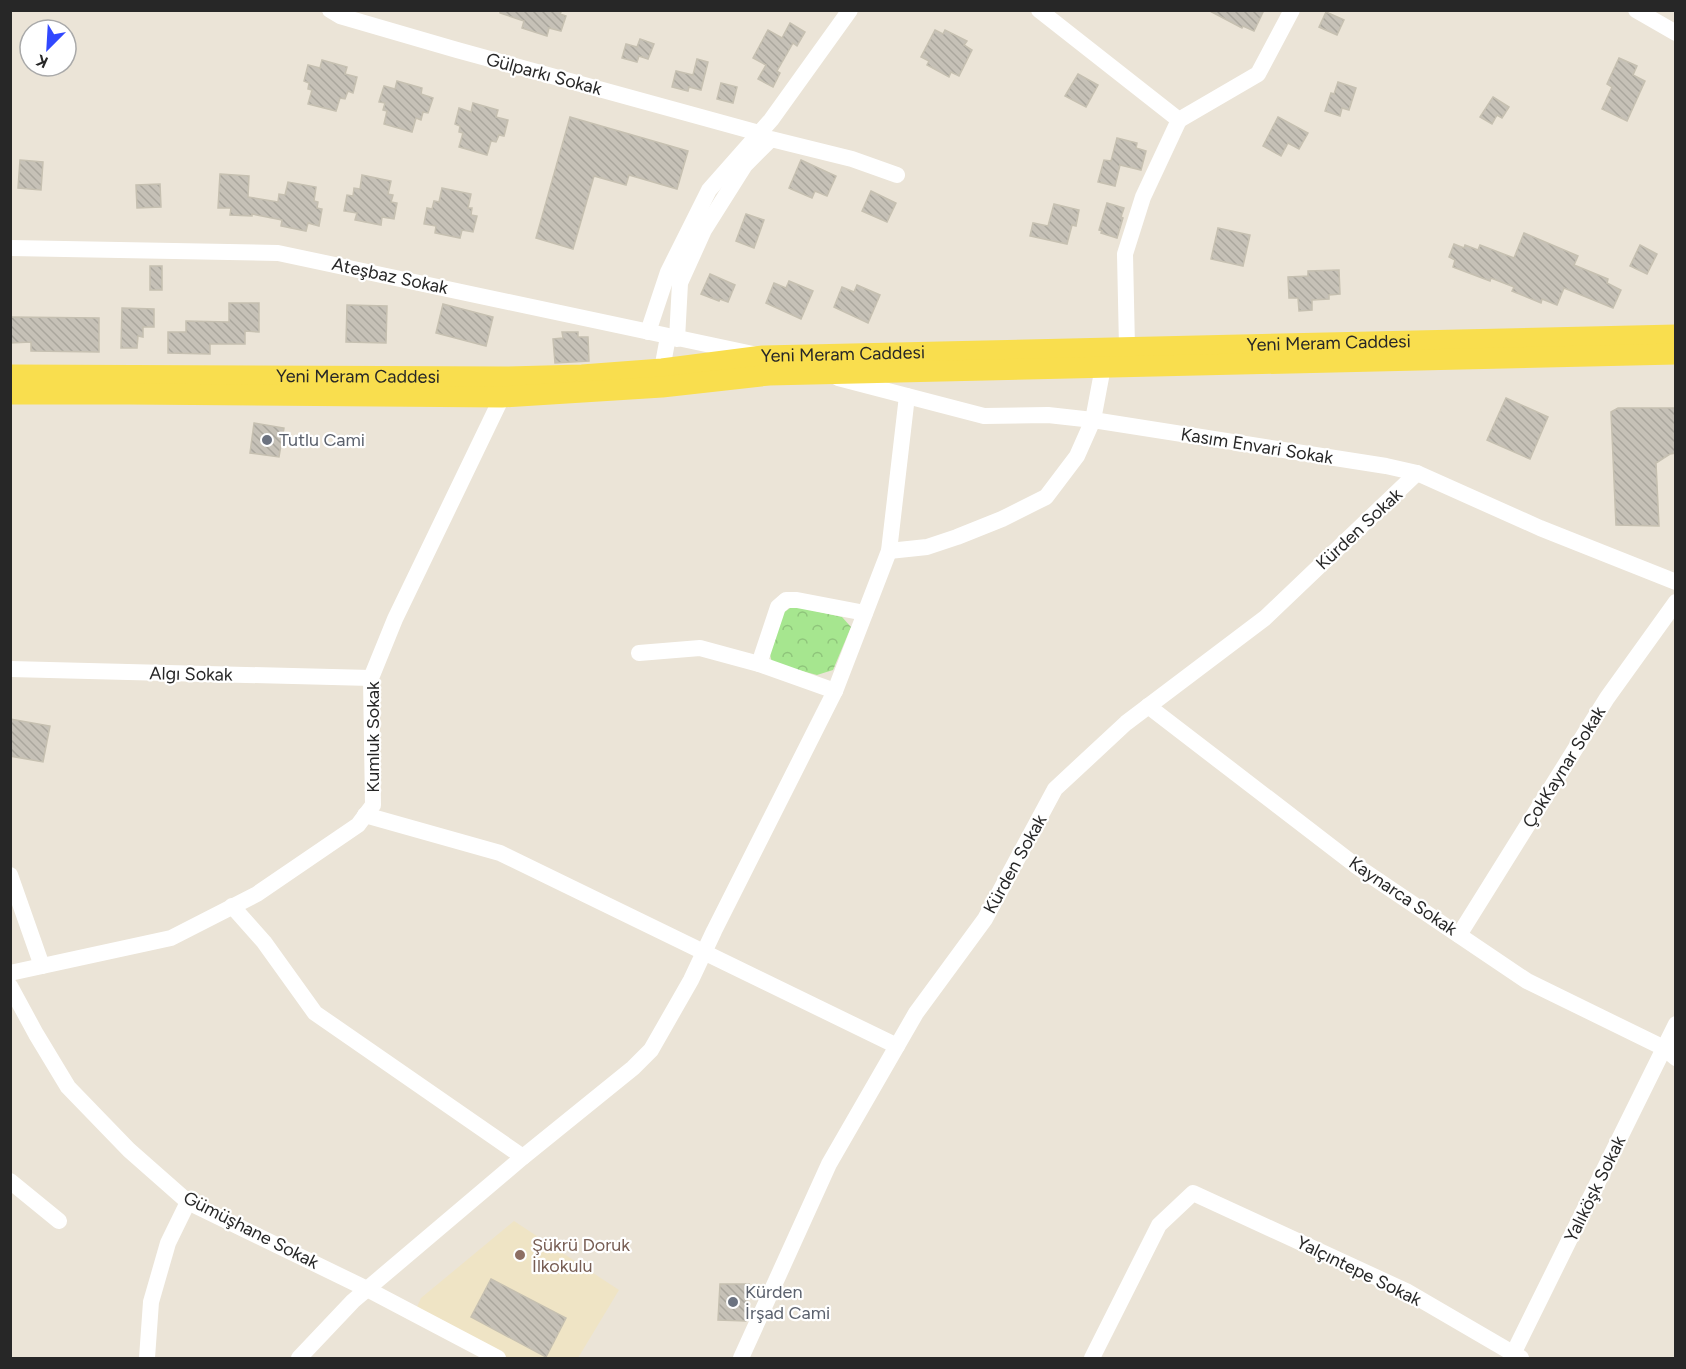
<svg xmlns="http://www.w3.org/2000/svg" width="1686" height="1369" viewBox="0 0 1686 1369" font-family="Figtree,sans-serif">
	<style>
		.education { fill: #efe4c5 }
		.park { fill: url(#park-crowns) }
		.building { fill: url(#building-back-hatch); stroke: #c6c0b1; stroke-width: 1.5 }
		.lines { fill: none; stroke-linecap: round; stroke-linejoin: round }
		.minor { stroke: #fff; stroke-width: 16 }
		.major { stroke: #f9de4e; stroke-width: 21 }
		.worship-dot { fill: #6b7280; stroke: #fff; stroke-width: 2 }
		.education-dot { fill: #8d6e63; stroke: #fff; stroke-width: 2 }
		.labels { text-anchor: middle; stroke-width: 4.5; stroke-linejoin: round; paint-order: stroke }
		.street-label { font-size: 18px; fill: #272727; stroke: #fff }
		.worship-label { font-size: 18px; fill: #5b616d; stroke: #fff; text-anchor: start }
		.education-label { font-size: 18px; fill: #785e54; stroke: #fff; text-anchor: start }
	</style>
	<defs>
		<pattern id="park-crowns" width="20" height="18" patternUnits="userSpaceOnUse" patternTransform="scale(1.5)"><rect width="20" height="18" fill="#a6e68f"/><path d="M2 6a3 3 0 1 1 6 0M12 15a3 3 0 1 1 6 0" fill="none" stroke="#8fc57b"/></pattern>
		<pattern id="building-back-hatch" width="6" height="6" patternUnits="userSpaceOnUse" patternTransform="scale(1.5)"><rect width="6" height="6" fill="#c6c1b7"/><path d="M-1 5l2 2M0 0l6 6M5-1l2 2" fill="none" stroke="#aaa69d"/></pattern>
	</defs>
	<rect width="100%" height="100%" fill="#ebe4d7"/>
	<path class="education" d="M 514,1221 L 619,1290 L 578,1358 L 507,1358 L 417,1307 L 421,1298 Z"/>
	<path class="park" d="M 793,606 L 842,617 L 851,627 L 833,670 L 817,675 L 772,663 L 769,650 L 783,613 Z"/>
	<g class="building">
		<path d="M 500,10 L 562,10 L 560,14 L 566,16 L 561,31 L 549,28 L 547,36 L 522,28 L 524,21 L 500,13 Z"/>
		<path d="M 1208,10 L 1264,10 L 1254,31 L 1243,26 L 1242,28 Z"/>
		<path d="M 1326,12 L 1344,20 L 1337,35 L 1319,27 Z"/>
		<path d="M 790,23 L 805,32 L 797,46 L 793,43 L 777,71 L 780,73 L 773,87 L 758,79 L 766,65 L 753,58 L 768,30 L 782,38 Z"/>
		<path d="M 935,30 L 943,34 L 945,30 L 967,41 L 964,45 L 972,50 L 959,76 L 951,72 L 949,77 L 927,65 L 929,61 L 921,57 Z"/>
		<path d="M 640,39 L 654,44 L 648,59 L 639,56 L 637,62 L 622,58 L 626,44 L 637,47 Z"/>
		<path d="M 1619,58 L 1637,66 L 1633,75 L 1645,81 L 1627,121 L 1602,109 L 1612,87 L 1607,84 Z"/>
		<path d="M 697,59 L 708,62 L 701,90 L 689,87 L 688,91 L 672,87 L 676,71 L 693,75 Z"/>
		<path d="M 322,60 L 347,67 L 345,74 L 357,77 L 353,93 L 348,91 L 345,99 L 340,98 L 336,111 L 308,104 L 312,90 L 308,89 L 309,83 L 304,81 L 308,65 L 320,68 Z"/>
		<path d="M 1078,74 L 1098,85 L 1086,107 L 1065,96 Z"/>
		<path d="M 397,81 L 422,88 L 421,94 L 433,98 L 428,113 L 423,112 L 421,120 L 416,118 L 412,132 L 384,124 L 387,111 L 383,110 L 385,103 L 379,102 L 384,86 L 395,89 Z"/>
		<path d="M 1338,82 L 1356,88 L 1349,110 L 1342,108 L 1340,116 L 1325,111 L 1331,93 L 1334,94 Z"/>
		<path d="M 721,83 L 737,87 L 733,103 L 717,99 Z"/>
		<path d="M 1493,97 L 1509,107 L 1502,118 L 1497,115 L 1492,124 L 1480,117 Z"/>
		<path d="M 473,103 L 498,110 L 496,117 L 508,120 L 504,136 L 499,135 L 496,142 L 491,141 L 487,155 L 459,147 L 463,133 L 459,132 L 460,126 L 455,124 L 459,108 L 471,112 Z"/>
		<path d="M 570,117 L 688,151 L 677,189 L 629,175 L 626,185 L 594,176 L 573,249 L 536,238 Z"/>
		<path d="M 1278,117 L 1308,133 L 1299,149 L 1288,143 L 1281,156 L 1263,146 Z"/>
		<path d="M 1117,138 L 1137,143 L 1136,148 L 1146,151 L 1141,170 L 1120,165 L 1115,186 L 1098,182 L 1104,160 L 1111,161 Z"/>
		<path d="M 20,160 L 43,162 L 41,190 L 18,188 Z"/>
		<path d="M 801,160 L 836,176 L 827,196 L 815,191 L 812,198 L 789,188 Z"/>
		<path d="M 220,174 L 249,176 L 248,197 L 278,202 L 279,194 L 285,195 L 288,182 L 316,187 L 314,201 L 318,202 L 317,208 L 322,209 L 319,226 L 308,223 L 306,231 L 281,226 L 282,220 L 252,214 L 252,216 L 230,215 L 231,208 L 218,208 Z"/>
		<path d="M 362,175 L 391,181 L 388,194 L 393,195 L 391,202 L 397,203 L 394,219 L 382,217 L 381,225 L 355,220 L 357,213 L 344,211 L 347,195 L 353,196 L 354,188 L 360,189 Z"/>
		<path d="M 160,184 L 161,207 L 137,208 L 136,185 Z"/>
		<path d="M 442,188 L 471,194 L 468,208 L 472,208 L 471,215 L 477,216 L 473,232 L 462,230 L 460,238 L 435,233 L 436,226 L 424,224 L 427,208 L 432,209 L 434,201 L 439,202 Z"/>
		<path d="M 871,191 L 896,203 L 887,222 L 862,211 Z"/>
		<path d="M 1107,203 L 1124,208 L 1121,217 L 1123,218 L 1117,238 L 1101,233 L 1102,231 L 1099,230 Z"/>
		<path d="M 1054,204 L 1079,210 L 1076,226 L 1072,225 L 1067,244 L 1030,236 L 1033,223 L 1048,226 Z"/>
		<path d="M 746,214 L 764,220 L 754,248 L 736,241 Z"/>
		<path d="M 1218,228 L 1250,235 L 1243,266 L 1211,259 Z"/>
		<path d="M 1524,233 L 1578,256 L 1574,265 L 1608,279 L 1607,283 L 1621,290 L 1613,308 L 1564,288 L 1557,305 L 1542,299 L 1541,303 L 1512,291 L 1514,287 L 1491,278 L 1490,281 L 1453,267 L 1455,260 L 1449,257 L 1454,244 L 1464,248 L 1465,245 L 1478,250 L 1480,245 L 1514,258 Z"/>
		<path d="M 1640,245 L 1657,254 L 1647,274 L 1630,266 Z"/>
		<rect x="150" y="266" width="12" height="24"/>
		<path d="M 1339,270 L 1340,294 L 1329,295 L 1329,299 L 1312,300 L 1312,310 L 1299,311 L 1298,298 L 1289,298 L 1288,277 L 1308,276 L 1308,271 Z"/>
		<path d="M 710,274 L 735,285 L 728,302 L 720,299 L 719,301 L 701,294 Z"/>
		<path d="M 789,281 L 813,291 L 801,319 L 766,303 L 774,283 L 786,288 Z"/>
		<path d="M 857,285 L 880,295 L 868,323 L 834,307 L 842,287 L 854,292 Z"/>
		<path d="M 229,303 L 259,303 L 259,332 L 245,331 L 245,344 L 210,344 L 210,354 L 168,353 L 168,332 L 186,332 L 186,321 L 229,322 Z"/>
		<path d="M 443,304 L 493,317 L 486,346 L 436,333 Z"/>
		<path d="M 347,305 L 387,306 L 386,343 L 346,342 Z"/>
		<path d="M 122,308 L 154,309 L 154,327 L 143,327 L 143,337 L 138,336 L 137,348 L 121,348 Z"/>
		<path d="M 10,317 L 99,318 L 99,352 L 31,351 L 31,342 L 10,343 Z"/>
		<path d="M 562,332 L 578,332 L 578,337 L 588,337 L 589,361 L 555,363 L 553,339 L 563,338 Z"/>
		<path d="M 1506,398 L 1548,417 L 1530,459 L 1487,440 Z"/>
		<path d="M 1618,408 L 1676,408 L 1676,453 L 1670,454 L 1656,463 L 1659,526 L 1616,525 L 1611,412 Z"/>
		<path d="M 254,423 L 284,428 L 279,457 L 250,453 Z"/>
		<path d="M 10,719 L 50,726 L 43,762 L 10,756 Z"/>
		<path d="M 491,1279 L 566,1318 L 546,1357 L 471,1317 Z"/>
		<path d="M 720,1284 L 749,1284 L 746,1321 L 718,1320 Z"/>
	</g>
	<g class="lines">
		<g class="minor">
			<path d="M 330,10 L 340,16 L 457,50 L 759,133"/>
			<path d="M 1039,10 L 1179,120 L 1258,74 L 1292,10"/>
			<path d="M 1636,10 L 1676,33"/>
			<path d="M 10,248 L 278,253 L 753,354"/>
			<path d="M 648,332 L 668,272 L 709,190 L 771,120 L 850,10"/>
			<path d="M 677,339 L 680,283 L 704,230 L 745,165 L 771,139 L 852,159 L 897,175"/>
			<path d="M 1127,347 L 1125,254 L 1143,197 L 1179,120"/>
			<path d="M 662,369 L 668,337"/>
			<path d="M 838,378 L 984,416 L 1048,415 L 1093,420 L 1386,466 L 1417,473 L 1540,528 L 1676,582"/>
			<path d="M 889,551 L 927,547 L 957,537 L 1002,519 L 1046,497 L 1077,456 L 1093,420 L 1103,367"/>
			<path d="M 639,653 L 700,648 L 759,664 L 835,691"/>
			<path d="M 759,664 L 778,607 L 786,600 L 797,600 L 865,613"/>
			<path d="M 10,669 L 371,678"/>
			<path d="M 1148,706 L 1355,865 L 1527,981 L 1664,1048 L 1676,1058"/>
			<path d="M 365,815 L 500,853 L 897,1046"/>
			<path d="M 10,875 L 42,966"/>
			<path d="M 232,906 L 264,942 L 315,1013 L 523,1157"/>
			<path d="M 1459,935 L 1607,698 L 1676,602"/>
			<path d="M 10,973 L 171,938 L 257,894 L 358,825 L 373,805 L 371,678 L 395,619 L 502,397"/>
			<path d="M 10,986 L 36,1034 L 68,1087 L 129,1150 L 188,1202 L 367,1289 L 498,1358"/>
			<path d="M 10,1181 L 59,1221"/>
			<path d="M 147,1358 L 151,1302 L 168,1243 L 188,1202"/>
			<path d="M 299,1358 L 353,1301 L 523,1157 L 633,1068 L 651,1050 L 691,980 L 714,931 L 835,691 L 889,551 L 907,396"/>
			<path d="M 741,1358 L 829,1164 L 916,1013 L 985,919 L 1055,789 L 1126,723 L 1265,618 L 1417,473"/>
			<path d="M 1092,1358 L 1159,1225 L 1193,1193 L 1406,1291 L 1521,1358"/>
			<path d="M 1511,1358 L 1676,1024"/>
		</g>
		<g class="major">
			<path id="s1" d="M 10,375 L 508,377 L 582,375 L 662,369 L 763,356 L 1676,335"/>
			<path d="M 10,394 L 129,394 L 502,397 L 662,387 L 769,375 L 1676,354"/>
		</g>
	</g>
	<g class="worship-dot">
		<circle cx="267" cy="440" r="6"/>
		<circle cx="733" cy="1302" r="6"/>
	</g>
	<circle class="education-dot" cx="520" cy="1255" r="6"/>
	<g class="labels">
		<g class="street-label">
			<text transform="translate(544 74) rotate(15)" y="6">Gülparkı Sokak</text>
			<text transform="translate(390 276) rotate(12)" y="6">Ateşbaz Sokak</text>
			<text dy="6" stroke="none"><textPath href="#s1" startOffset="1320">Yeni Meram Caddesi</textPath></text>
			<text dy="6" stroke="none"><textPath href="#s1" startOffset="834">Yeni Meram Caddesi</textPath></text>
			<text dy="6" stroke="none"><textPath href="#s1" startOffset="348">Yeni Meram Caddesi</textPath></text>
			<text transform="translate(1257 446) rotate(9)" y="6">Kasım Envari Sokak</text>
			<text transform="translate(1359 529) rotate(-43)" y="6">Kürden Sokak</text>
			<text transform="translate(191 674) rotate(1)" y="6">Algı Sokak</text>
			<text transform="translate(373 737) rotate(-90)" y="6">Kumluk Sokak</text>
			<text transform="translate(1564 767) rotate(-58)" y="6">ÇokKaynar Sokak</text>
			<text transform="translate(1015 864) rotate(-61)" y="6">Kürden Sokak</text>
			<text transform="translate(1403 896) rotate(34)" y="6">Kaynarca Sokak</text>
			<text transform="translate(1595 1189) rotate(-64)" y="6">Yalıköşk Sokak</text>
			<text transform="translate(251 1230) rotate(27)" y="6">Gümüşhane Sokak</text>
			<text transform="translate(1359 1271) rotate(26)" y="6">Yalçıntepe Sokak</text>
		</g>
		<g class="worship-label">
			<text x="279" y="446">Tutlu Cami</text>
			<text x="745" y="1298">Kürden<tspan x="745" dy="21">İrşad Cami</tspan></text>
		</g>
		<g class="education-label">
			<text x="532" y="1251">Şükrü Doruk<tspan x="532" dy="21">İlkokulu</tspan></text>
		</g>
	</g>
	<rect width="1686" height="1369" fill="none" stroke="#272727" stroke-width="24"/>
	<g transform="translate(48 48) rotate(204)"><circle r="28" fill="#ffffff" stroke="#a9a9a9" stroke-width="1.5"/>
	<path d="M0-4.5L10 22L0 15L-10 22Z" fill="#3148ff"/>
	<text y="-9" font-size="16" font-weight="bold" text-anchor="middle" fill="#272727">K</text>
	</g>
</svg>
